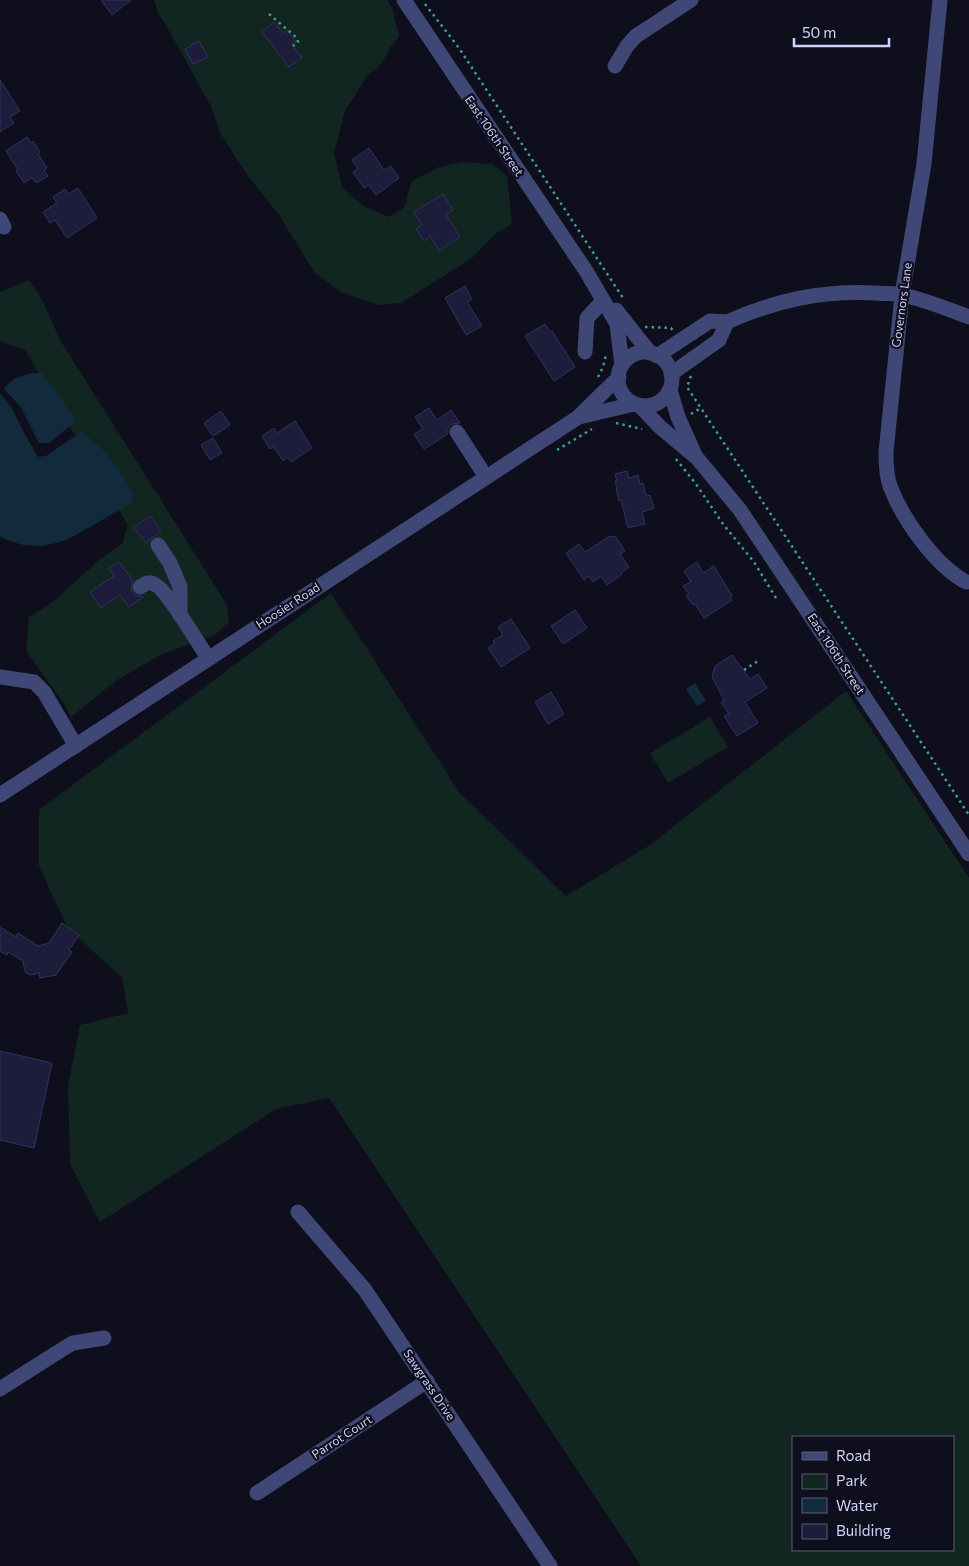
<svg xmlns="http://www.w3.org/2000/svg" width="969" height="1566" viewBox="0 0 969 1566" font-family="Commissioner,sans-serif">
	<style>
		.green { fill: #122621; fill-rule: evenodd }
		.water { fill: #122b3c }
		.building { fill: #1d1d3b; stroke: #323164 }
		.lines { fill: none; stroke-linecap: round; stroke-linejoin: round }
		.path { stroke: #3ca188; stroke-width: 2.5; stroke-dasharray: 2.5 4; stroke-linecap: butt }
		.minor { stroke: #3f4776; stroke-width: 15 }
		.labels { text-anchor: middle; stroke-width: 4.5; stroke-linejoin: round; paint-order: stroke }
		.street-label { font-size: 12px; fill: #d0d2f9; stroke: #0e0e1c }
	</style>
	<rect width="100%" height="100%" fill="#0e0e1c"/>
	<g class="green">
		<path d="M 154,0 L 387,0 L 392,8 L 399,36 L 390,48 L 382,63 L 367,76 L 345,111 L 334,153 L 342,187 L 362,205 L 388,217 L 404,208 L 412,181 L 439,167 L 463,162 L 492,164 L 507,176 L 512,224 L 495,234 L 472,258 L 401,303 L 378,305 L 341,292 L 315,273 L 279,215 L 248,176 L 220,133 L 211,106 L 166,25 L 158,13 Z"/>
		<path d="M 29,280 L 42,300 L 60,340 L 227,605 L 229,622 L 215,635 L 162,654 L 117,680 L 71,717 L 63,702 L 26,651 L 29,617 L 53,602 L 99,560 L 122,544 L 128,525 L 25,350 L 0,341 L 0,292 Z"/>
		<path d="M 331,593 L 459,792 L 566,896 L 650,845 L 846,691 L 969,878 L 969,1566 L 641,1566 L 329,1098 L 276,1109 L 100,1222 L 70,1164 L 68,1086 L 80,1025 L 128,1013 L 122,977 L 68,929 L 39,866 L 39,810 ZM 793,1437 L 953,1437 L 953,1550 L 793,1550 Z"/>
		<path d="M 710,717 L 728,747 L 668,783 L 650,753 Z"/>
	</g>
	<g class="water">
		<path d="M 33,373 L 41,373 C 54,386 62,403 74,416 L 74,423 L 49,443 L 39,443 L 21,407 L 4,389 C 10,378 22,376 33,373 Z"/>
		<path d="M 0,393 L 13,410 L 22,429 L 38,457 L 46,456 L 81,432 C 105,447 118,470 134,493 L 132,503 L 67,540 L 43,546 L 23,545 L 2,538 L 0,536 Z"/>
		<path d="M 695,683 L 706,701 L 697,706 L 686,689 Z"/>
	</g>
	<g class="building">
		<path d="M 101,0 L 131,0 L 112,15 Z"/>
		<path d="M 274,22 L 283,33 L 287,30 L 296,42 L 292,45 L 302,58 L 289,67 L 262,32 Z"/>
		<path d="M 199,41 L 208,57 L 193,64 L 185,49 Z"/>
		<path d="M 0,80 L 20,111 L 10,117 L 14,123 L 0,132 Z"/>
		<path d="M 27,137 L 31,143 L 33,141 L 40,152 L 38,154 L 47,168 L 44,170 L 48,176 L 36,183 L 32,178 L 24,183 L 16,171 L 18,170 L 6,151 Z"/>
		<path d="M 369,148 L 384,170 L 391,166 L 399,178 L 376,195 L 369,185 L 364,188 L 353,172 L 358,169 L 352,160 Z"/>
		<path d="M 78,188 L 97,218 L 67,238 L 55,220 L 50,223 L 43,212 L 57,203 L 53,197 L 65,189 L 68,194 Z"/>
		<path d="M 443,194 L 453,210 L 446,215 L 460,237 L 439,250 L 430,236 L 424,241 L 416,229 L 422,225 L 414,212 Z"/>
		<path d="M 465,286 L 472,299 L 467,302 L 482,326 L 466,335 L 445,298 Z"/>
		<path d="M 545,324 L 550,332 L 552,331 L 575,367 L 554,381 L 525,336 Z"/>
		<path d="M 429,408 L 437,420 L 451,410 L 460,423 L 452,424 L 448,428 L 448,434 L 424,449 L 414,434 L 423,429 L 415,417 Z"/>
		<path d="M 221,411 L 230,425 L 213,436 L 204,423 Z"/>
		<path d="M 295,421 L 312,448 L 291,462 L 288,457 L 283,461 L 274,447 L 270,449 L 262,436 L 274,428 L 277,433 Z"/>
		<path d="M 213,438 L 222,453 L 210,460 L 201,445 Z"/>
		<path d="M 627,471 L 629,478 L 638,475 L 640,484 L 643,483 L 646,496 L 650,495 L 654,508 L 642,512 L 645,524 L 628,528 L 621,500 L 619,501 L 616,489 L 617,488 L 615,481 L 617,481 L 615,474 Z"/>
		<path d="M 150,516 L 161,531 L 146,543 L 134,528 Z"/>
		<path d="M 610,536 L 616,537 L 625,551 L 620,554 L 629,567 L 621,573 L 622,574 L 607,585 L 601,576 L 593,582 L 589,576 L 584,580 L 566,553 L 579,544 L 585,552 Z"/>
		<path d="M 119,562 L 133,581 L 131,587 L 132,592 L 136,595 L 143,597 L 129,607 L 120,595 L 101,608 L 90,592 L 114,576 L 109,568 Z"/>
		<path d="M 697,562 L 703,573 L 714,566 L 732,596 L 730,597 L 732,600 L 704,618 L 695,604 L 693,605 L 686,596 L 689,594 L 683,586 L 691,582 L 684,571 Z"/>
		<path d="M 575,610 L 587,628 L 563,644 L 551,626 Z"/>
		<path d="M 511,619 L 530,648 L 501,667 L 488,648 L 495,643 L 493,641 L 503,635 L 498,627 Z"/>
		<path d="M 732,655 L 750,679 L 758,674 L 767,688 L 745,702 L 758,723 L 737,736 L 724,716 L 729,714 L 721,702 L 724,700 L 712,677 L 715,666 Z"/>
		<path d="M 551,692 L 564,714 L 548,724 L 535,702 Z"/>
		<path d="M 62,923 L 79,935 L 69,950 L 72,952 L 56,975 L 40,978 L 39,973 L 30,975 L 25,972 L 23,961 L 8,952 L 7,955 L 0,951 L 0,927 L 16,937 L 18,933 L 38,946 L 49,943 Z"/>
		<path d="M 0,1051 L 52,1063 L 34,1148 L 0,1140 Z"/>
	</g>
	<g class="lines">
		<g class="path">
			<path d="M 425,4 L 459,48 L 623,298"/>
			<path d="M 269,14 L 297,38 L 298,42 L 293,46"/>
			<path d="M 645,327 L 671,328 L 673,331"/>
			<path d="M 691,376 L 687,387 L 969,815"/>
			<path d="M 598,377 L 603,367 L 606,355"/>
			<path d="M 691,414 L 701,408"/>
			<path d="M 616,423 L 642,429"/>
			<path d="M 557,450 L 592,429"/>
			<path d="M 676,459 L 696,484 L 723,524 L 754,562 L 776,598"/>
			<path d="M 744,670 L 758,661"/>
		</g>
		<g class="minor">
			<path d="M 404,0 L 586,271 L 617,324 L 622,365"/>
			<path d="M 940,0 L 924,164 L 902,295 L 886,452 C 886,463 886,475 890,486 C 903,520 935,565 966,582"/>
			<path d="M 615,66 L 627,46 L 636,36 L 691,0"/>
			<path d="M 0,219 L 4,227"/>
			<path d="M 616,310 L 650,353"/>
			<path d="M 727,322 C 776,300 823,290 877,293 C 885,294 895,293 903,295 C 926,300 947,309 969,317"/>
			<path d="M 585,352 L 587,318 L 603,301"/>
			<circle cx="645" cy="379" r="27"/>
			<path d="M 657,356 L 710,321 L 727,322 L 719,340 L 671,374"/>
			<path d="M 670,390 L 678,417 L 695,455"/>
			<path d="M 640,406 L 660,427 L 697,458 L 740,510 L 969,854"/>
			<path d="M 579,417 L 634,404"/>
			<path d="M 457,432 L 486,477"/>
			<path d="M 158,545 L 170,563 L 180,587 L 180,615"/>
			<path d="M 140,587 C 145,584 148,581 154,584 C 166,588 199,645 208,658"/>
			<path d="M 0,677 L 34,682 L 44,692 L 76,746"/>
			<path d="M 0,795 L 577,418 L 619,377"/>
			<path d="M 298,1212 L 365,1290 L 550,1566"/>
			<path d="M 0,1389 L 66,1347 L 73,1343 L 104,1338"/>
			<path d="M 257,1493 L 427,1381"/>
		</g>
	</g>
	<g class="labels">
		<g class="street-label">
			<text transform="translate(494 136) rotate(56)" y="4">East 106th Street</text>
			<text transform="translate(902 305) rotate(-82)" y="4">Governors Lane</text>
			<text transform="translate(288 606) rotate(-33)" y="4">Hoosier Road</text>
			<text transform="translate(836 654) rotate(57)" y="4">East 106th Street</text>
			<text transform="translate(429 1385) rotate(56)" y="4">Sawgrass Drive</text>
			<text transform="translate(342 1437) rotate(-33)" y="4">Parrot Court</text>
		</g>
	</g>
	<rect x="792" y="1436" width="162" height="115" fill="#0e0e1c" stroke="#5c5c74"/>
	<rect x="802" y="1452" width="25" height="8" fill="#3f4776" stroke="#5c5c74"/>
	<text x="836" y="1461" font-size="15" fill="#d0d2f9">Road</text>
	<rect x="802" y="1474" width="25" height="15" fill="#122621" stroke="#5c5c74"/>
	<text x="836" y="1486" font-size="15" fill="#d0d2f9">Park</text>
	<rect x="802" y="1498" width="25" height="15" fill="#122b3c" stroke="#5c5c74"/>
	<text x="836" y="1511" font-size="15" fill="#d0d2f9">Water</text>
	<rect x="802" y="1524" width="25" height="15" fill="#1d1d3b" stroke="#5c5c74"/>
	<text x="836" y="1536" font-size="15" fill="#d0d2f9">Building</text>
	<path d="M794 38v8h95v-8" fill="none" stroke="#d0d2f9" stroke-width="2.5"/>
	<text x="802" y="38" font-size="15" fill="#d0d2f9" stroke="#0e0e1c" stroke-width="4" paint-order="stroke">50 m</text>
</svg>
